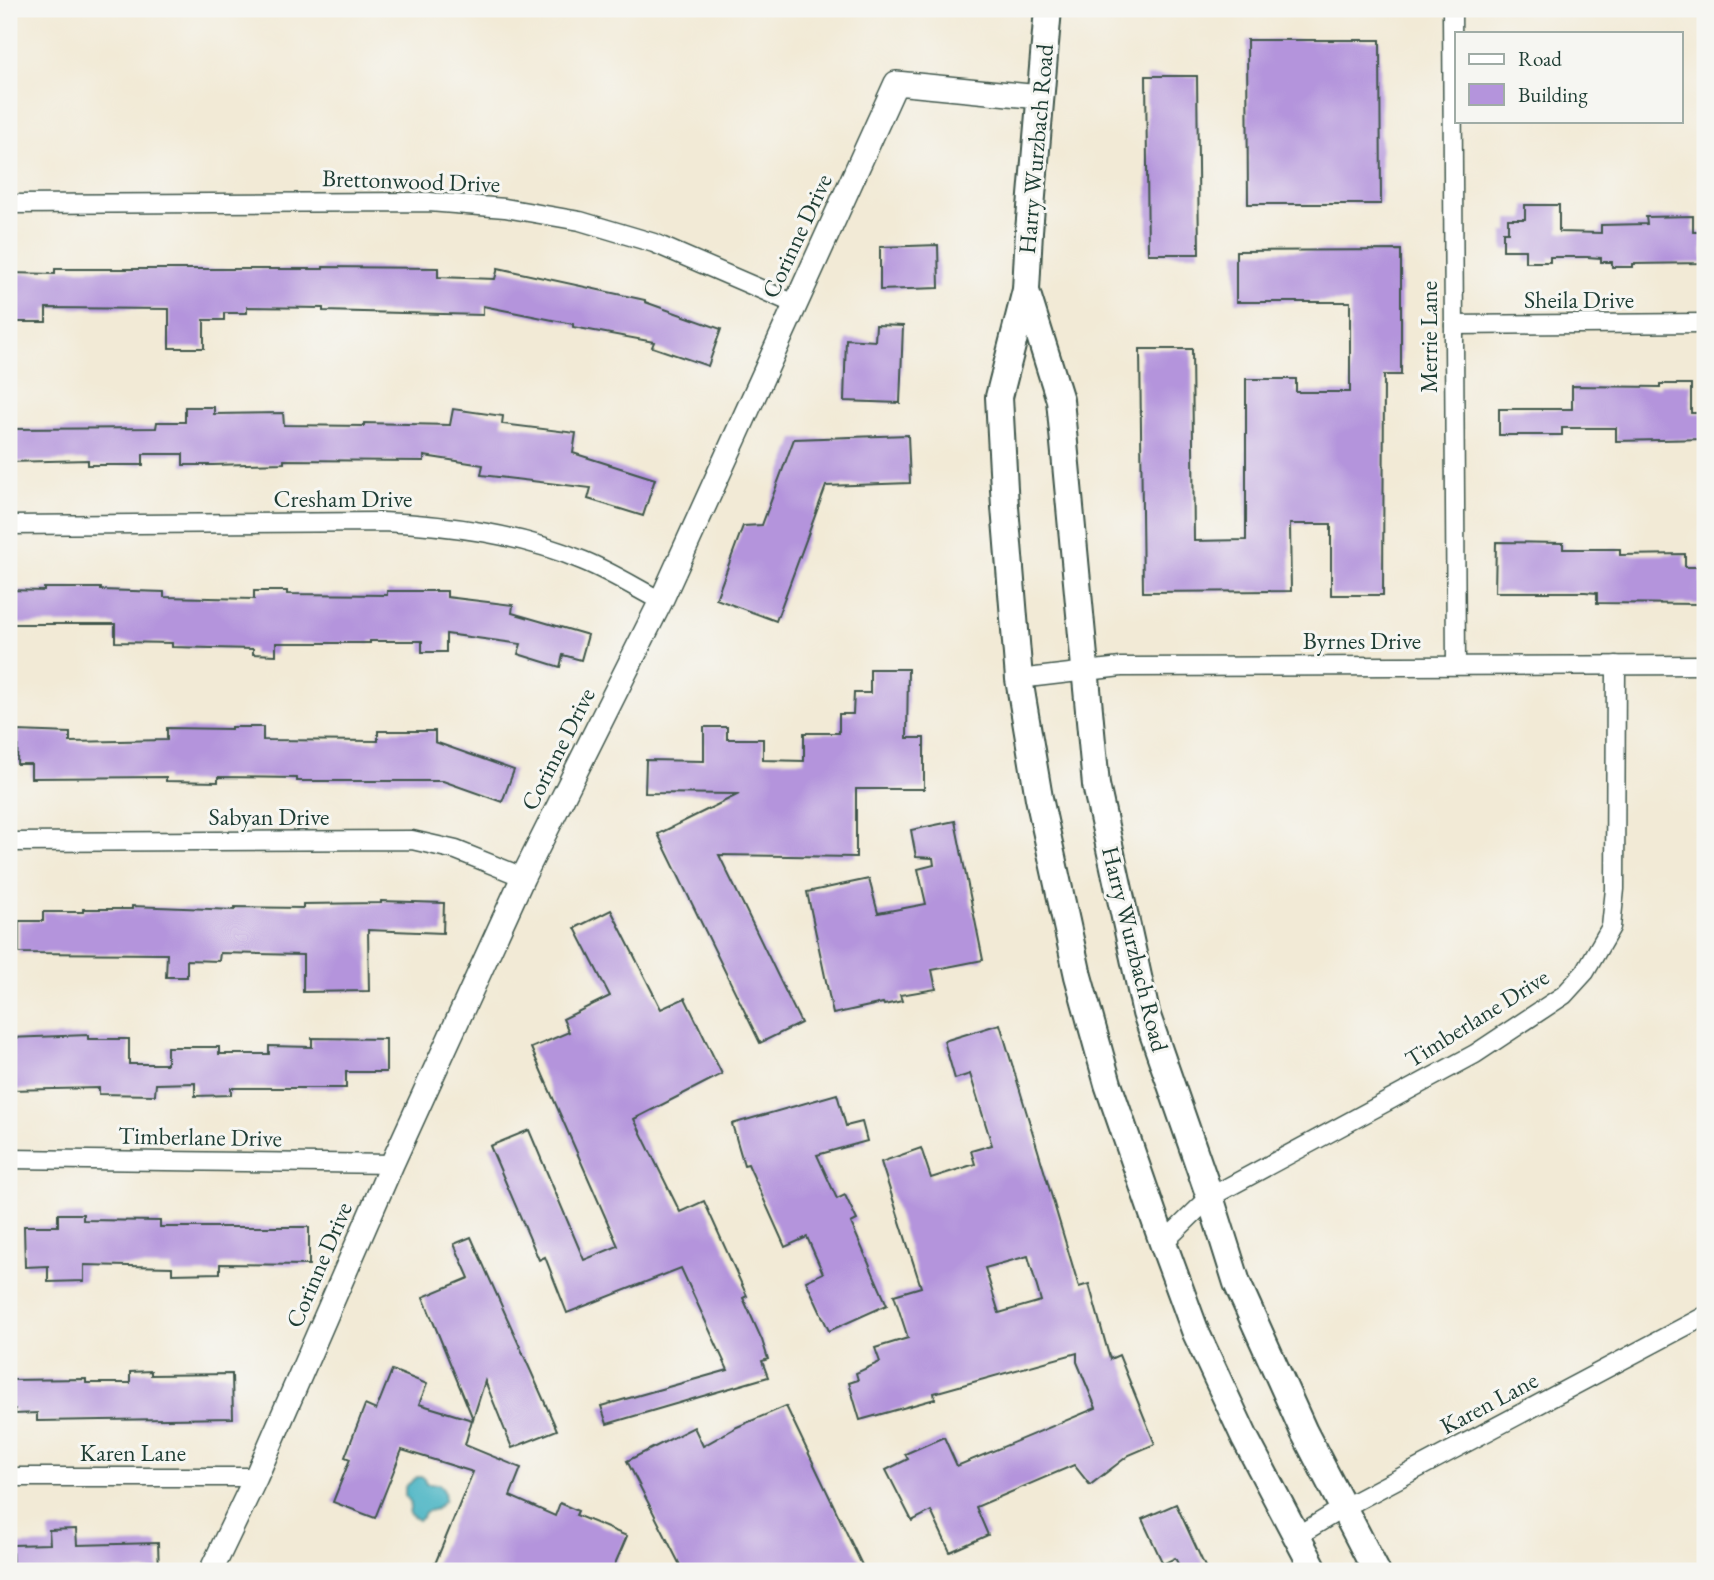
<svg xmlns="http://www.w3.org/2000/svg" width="1714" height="1580" viewBox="0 0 1714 1580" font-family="'EB Garamond',serif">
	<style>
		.water { fill: #45b2c2; stroke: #32787b; stroke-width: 2 }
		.building { fill: #b494dc; fill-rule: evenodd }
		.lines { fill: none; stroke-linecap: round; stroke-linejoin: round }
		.minor-casing { stroke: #3f574c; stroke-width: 21 }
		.tertiary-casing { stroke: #3f574c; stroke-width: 26 }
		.secondary-casing { stroke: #3f574c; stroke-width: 30 }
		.minor { stroke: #fff; stroke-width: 18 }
		.tertiary { stroke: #fff; stroke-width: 23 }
		.secondary { stroke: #fff; stroke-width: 26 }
		.labels { text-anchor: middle; stroke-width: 6; stroke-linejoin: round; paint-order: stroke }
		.street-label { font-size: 24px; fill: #1f3d34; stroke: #f6f6f2 }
	</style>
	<rect width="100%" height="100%" fill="#f6f6f2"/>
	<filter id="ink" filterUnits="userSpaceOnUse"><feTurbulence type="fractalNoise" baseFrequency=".0143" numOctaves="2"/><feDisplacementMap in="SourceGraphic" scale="14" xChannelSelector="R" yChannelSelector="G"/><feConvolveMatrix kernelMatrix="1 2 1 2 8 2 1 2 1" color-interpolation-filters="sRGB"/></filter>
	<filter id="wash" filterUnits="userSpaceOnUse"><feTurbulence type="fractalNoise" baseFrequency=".00686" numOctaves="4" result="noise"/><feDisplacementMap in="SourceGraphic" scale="28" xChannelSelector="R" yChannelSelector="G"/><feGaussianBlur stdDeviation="1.57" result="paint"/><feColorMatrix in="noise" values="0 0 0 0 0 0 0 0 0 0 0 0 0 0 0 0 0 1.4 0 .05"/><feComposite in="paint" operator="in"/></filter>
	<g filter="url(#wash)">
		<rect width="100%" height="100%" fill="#f2ead6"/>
		<path class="water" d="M 417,1477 L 423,1477 L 426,1484 L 439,1484 L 444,1491 L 445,1500 L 436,1509 L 425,1512 L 423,1517 L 418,1520 L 409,1514 L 411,1503 L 405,1495 L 405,1487 Z"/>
		<g id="blocks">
			<g class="building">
				<path d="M 1247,40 L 1380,40 L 1381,204 L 1248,204 Z"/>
				<path d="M 1146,76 L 1197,76 L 1199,254 L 1148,254 Z"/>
				<path d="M 1525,205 L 1559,205 L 1559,232 L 1601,233 L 1601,225 L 1647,224 L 1646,217 L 1693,216 L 1693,232 L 1702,232 L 1703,263 L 1633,264 L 1633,267 L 1612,267 L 1612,262 L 1601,262 L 1601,258 L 1587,257 L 1550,257 L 1550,262 L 1525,262 L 1525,250 L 1503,250 L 1503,232 L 1508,232 L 1508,219 L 1525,219 Z"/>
				<path d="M 938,245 L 939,288 L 880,290 L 880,247 Z"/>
				<path d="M 1401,250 L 1401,375 L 1384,375 L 1383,595 L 1331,595 L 1331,524 L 1290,524 L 1291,591 L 1143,592 L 1140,349 L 1192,349 L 1194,541 L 1246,540 L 1246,379 L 1296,379 L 1296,392 L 1350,392 L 1350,302 L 1236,302 L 1236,251 Z"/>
				<path d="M 323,267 L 438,268 L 438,277 L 495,279 L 498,268 L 645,300 L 645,302 L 721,329 L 708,366 L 652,347 L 654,342 L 573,327 L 573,324 L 483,306 L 483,315 L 323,311 L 323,308 L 247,307 L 247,313 L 224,313 L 224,320 L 204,320 L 204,348 L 169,348 L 169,309 L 46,308 L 46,322 L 9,322 L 9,273 L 55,274 L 55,269 L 323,269 Z"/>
				<path d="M 876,325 L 903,326 L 900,403 L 844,401 L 846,339 L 875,341 Z"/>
				<path d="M 1660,384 L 1691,384 L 1691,413 L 1704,413 L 1705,439 L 1616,441 L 1616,428 L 1562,428 L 1562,435 L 1499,435 L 1499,409 L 1572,409 L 1572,386 L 1660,387 Z"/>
				<path d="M 185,407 L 214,407 L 214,414 L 283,413 L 284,425 L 364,426 L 364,423 L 450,425 L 453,409 L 503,416 L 502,424 L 576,433 L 573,453 L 655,479 L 643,516 L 588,499 L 591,488 L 481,475 L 483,465 L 424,456 L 424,461 L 284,460 L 284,463 L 213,465 L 183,465 L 183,454 L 143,454 L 143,465 L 88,465 L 88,460 L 9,462 L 9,429 L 156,428 L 157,422 L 185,422 Z"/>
				<path d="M 908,435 L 910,483 L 826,486 L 776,621 L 716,599 L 743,526 L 762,525 L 794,439 Z"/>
				<path d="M 1496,542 L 1563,543 L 1563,549 L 1620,549 L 1620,555 L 1685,554 L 1685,567 L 1701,567 L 1701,604 L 1597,603 L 1597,593 L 1585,592 L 1495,592 Z"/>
				<path d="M 44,588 L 101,588 L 101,590 L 164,592 L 164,597 L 254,599 L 254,591 L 287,591 L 287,594 L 387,595 L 387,591 L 447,591 L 447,597 L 513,605 L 512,613 L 588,635 L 581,660 L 563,655 L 560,667 L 518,654 L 521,644 L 446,634 L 446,652 L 422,652 L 422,641 L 370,641 L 370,643 L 276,643 L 276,655 L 253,654 L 253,649 L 172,647 L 172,643 L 115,642 L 115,624 L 9,624 L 9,590 L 44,591 Z"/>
				<path d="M 870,669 L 908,669 L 907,738 L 924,738 L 924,789 L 856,789 L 856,857 L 719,855 L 801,1023 L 760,1043 L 658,834 L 739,794 L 645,793 L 646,760 L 704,761 L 704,727 L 727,727 L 727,739 L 763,739 L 763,760 L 804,761 L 804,733 L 839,733 L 839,714 L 853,714 L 854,693 L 870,693 Z"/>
				<path d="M 231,727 L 263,727 L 263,740 L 378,741 L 378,731 L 435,731 L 435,742 L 514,770 L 502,802 L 443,781 L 297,781 L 297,778 L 218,777 L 218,782 L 166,781 L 166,777 L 31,778 L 31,764 L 17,764 L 18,731 L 70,733 L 70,742 L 167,740 L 167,728 L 231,729 Z"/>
				<path d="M 955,821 L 983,960 L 932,970 L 936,989 L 900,995 L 902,1001 L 884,1005 L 883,1003 L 833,1014 L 807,892 L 869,879 L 878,913 L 926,904 L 918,869 L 934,865 L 933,858 L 916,857 L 911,830 Z"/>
				<path d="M 381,901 L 444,903 L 443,933 L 368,930 L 369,991 L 303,992 L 303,955 L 220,953 L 219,961 L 187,960 L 187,977 L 166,977 L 167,954 L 19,953 L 19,921 L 43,921 L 43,912 L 83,912 L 83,909 L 132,909 L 132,906 L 235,910 L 235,907 L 303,908 L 303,904 L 381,903 Z"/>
				<path d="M 611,910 L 661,1009 L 685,998 L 722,1074 L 634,1119 L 680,1212 L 704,1201 L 747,1296 L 743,1298 L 762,1340 L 768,1359 L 762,1361 L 768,1377 L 607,1424 L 601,1406 L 728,1370 L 681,1268 L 567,1313 L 545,1257 L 539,1260 L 490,1146 L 529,1130 L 584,1260 L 618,1246 L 531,1048 L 569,1032 L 563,1019 L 610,996 L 575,928 Z"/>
				<path d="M 1000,1024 L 1079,1287 L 1089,1284 L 1110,1359 L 1119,1355 L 1155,1444 L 1129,1455 L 1090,1485 L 1074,1465 L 976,1507 L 988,1535 L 950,1552 L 931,1511 L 912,1521 L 886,1470 L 908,1459 L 905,1454 L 944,1437 L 957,1466 L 1096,1408 L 1077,1362 L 1077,1353 L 934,1393 L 935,1399 L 860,1420 L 849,1383 L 858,1380 L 856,1373 L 880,1362 L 875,1348 L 908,1338 L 894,1295 L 921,1287 L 881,1162 L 921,1148 L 931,1178 L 975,1164 L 971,1151 L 992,1145 L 970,1074 L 955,1079 L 944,1041 ZM 1028,1256 L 1041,1301 L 999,1313 L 985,1268 Z"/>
				<path d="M 88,1035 L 88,1039 L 129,1039 L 129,1064 L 167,1064 L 167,1047 L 219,1047 L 219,1054 L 269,1054 L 269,1046 L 312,1047 L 312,1038 L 386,1039 L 386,1072 L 346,1072 L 346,1088 L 231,1088 L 231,1095 L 195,1096 L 195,1083 L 156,1084 L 155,1095 L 99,1094 L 99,1088 L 9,1090 L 9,1038 Z"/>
				<path d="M 837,1094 L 846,1126 L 862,1122 L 867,1141 L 817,1155 L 837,1199 L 845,1195 L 857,1220 L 851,1223 L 887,1305 L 829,1331 L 806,1281 L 823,1273 L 807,1237 L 785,1247 L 748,1164 L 744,1165 L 732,1124 Z"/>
				<path d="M 58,1214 L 83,1214 L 83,1220 L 160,1221 L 160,1227 L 309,1227 L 309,1265 L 220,1264 L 220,1273 L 172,1274 L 172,1267 L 84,1265 L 84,1281 L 48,1282 L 48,1266 L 25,1267 L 24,1226 L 58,1226 Z"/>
				<path d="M 471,1237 L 557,1430 L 512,1448 L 485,1381 L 473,1419 L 423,1297 L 469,1278 L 454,1244 Z"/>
				<path d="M 392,1370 L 427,1384 L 419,1404 L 472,1420 L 465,1445 L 521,1468 L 510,1496 L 555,1516 L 560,1503 L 578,1511 L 576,1515 L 627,1536 L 612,1571 L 432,1571 L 473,1472 L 402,1450 L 375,1518 L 333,1502 L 350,1459 L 345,1457 L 365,1405 L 376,1410 Z"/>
				<path d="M 151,1371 L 151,1375 L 232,1374 L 233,1418 L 37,1421 L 37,1413 L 15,1414 L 15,1409 L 9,1409 L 9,1380 L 86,1379 L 86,1383 L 130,1383 L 130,1372 Z"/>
				<path d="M 786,1406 L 862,1565 L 849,1571 L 683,1571 L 627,1461 L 694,1427 L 703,1446 L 737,1427 Z"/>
				<path d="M 1176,1504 L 1207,1571 L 1182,1571 L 1175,1558 L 1163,1564 L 1142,1519 Z"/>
				<path d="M 76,1529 L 77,1545 L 158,1543 L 159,1571 L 13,1571 L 12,1545 L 50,1544 L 49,1530 Z"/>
			</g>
		</g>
	</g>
	<g filter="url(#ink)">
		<use href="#blocks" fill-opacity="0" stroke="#3f574c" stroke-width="2"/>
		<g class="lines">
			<defs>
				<g id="minor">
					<path d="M 1452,9 L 1456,665"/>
					<path d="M 9,204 L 429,202 L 505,208 L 580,221 L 654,243 L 795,304"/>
					<path d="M 1454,325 L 1705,323"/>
					<path d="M 9,525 L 382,522 C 451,525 520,534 584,561 C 611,572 636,588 661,601"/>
					<path d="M 1019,679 L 1121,667 L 1705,665"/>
					<path d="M 9,842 L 412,840 L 456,850 L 523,877"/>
					<path d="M 9,1159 L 392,1164"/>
					<path d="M 1163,1243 L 1210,1197 L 1475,1054 L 1564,995 L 1585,972 L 1611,927 L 1615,889 L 1616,665"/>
					<path d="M 9,1477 L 256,1477"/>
					<path d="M 1297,1536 L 1343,1508 L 1705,1316"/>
				</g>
				<path id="tertiary" d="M 211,1571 L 256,1477 L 392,1164 L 523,877 L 661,601 L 896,83 L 1040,97"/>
				<g id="secondary">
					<path d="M 1048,9 L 1029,231 L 1026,290 L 999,397 L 1005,507 L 1019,679 L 1039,798 L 1078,976 L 1108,1084 L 1163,1243 L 1196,1333 L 1245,1438 L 1315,1571"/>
					<path d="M 1026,291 L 1060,400 L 1096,785 L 1146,1013 L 1210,1197 L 1237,1283 L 1304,1432 L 1376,1571"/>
				</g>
			</defs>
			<use href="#minor" class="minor-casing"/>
			<use href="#tertiary" class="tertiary-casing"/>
			<use href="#secondary" class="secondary-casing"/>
			<use href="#minor" class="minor"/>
			<use href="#tertiary" class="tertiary"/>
			<use href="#secondary" class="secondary"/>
		</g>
	</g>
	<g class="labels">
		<g class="street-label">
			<text transform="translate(1036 149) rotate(-85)" y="8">Harry Wurzbach Road</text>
			<text transform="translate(411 181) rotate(2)" y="8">Brettonwood Drive</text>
			<text transform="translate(797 236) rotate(-65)" y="8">Corinne Drive</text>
			<text x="1579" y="308">Sheila Drive</text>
			<text transform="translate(1429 337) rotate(-90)" y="8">Merrie Lane</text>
			<text x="343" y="507">Cresham Drive</text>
			<text x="1362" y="649">Byrnes Drive</text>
			<text transform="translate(558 749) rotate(-63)" y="8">Corinne Drive</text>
			<text x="269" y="825">Sabyan Drive</text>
			<text transform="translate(1135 949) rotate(76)" y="8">Harry Wurzbach Road</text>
			<text transform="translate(1477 1018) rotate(-32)" y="8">Timberlane Drive</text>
			<text transform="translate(200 1137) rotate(1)" y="8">Timberlane Drive</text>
			<text transform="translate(319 1265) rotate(-67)" y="8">Corinne Drive</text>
			<text transform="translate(1489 1403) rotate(-28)" y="8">Karen Lane</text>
			<text x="133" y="1461">Karen Lane</text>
		</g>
	</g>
	<rect width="1714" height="1580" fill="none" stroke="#f6f6f2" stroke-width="35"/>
	<rect x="1455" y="32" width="228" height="91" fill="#f6f6f2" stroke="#a0aca6" stroke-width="2"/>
	<rect x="1469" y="54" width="35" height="10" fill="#ffffff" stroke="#a0aca6" stroke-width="2"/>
	<text x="1518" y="66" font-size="21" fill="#1f3d34">Road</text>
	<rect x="1469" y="84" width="35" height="21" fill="#b494dc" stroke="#a0aca6" stroke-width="2"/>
	<text x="1518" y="102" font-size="21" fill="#1f3d34">Building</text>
</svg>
